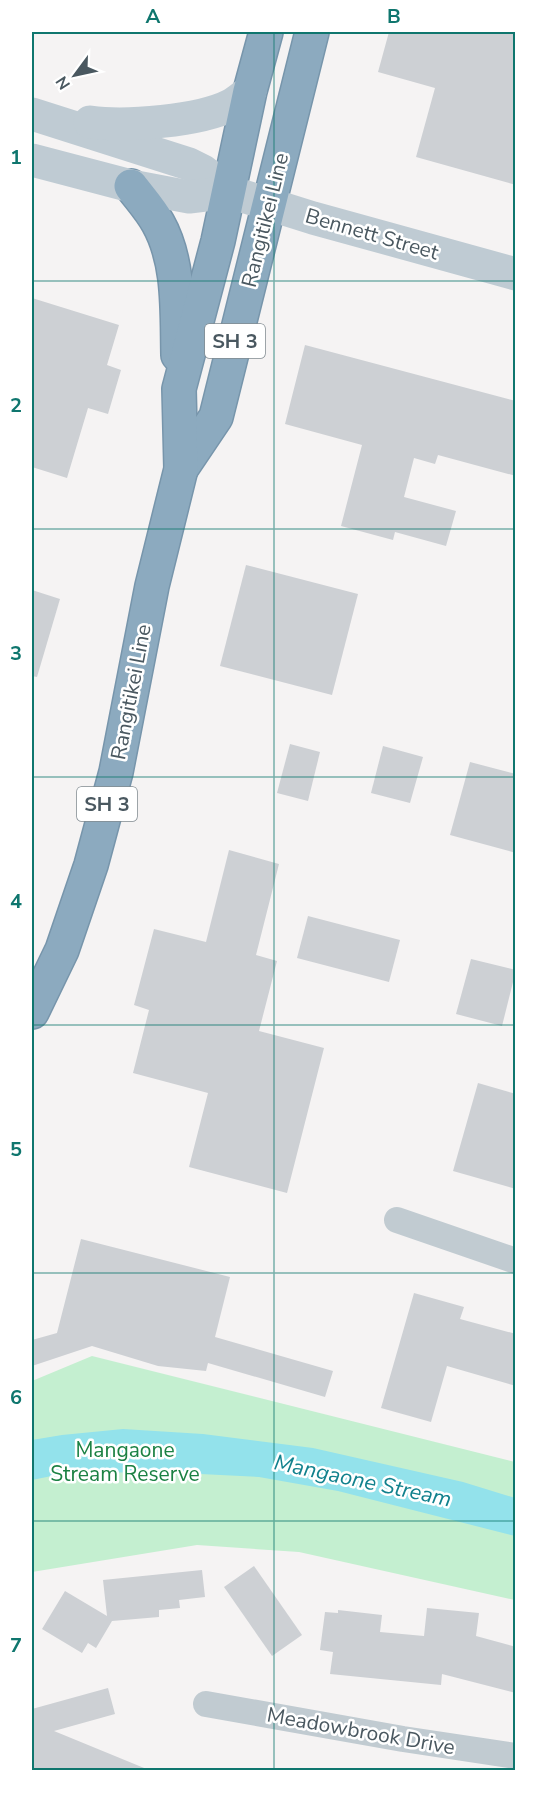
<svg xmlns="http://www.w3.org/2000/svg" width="547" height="1802" viewBox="0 0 547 1802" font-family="'Nunito Sans',sans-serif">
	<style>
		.green { fill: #c4efd0 }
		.water { fill: #93e2eb }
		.building { fill: #cdd0d4 }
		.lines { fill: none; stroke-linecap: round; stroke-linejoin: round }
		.highway-casing { stroke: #7795ab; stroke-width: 36 }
		.street { stroke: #c1cbd1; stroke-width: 26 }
		.secondary { stroke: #bfcbd3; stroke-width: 33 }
		.highway { stroke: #8caabf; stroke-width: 33 }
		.grid { fill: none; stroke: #0f766e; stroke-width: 1.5; stroke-opacity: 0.55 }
		.labels { text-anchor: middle; stroke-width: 5; stroke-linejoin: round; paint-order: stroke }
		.shield { fill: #fff; stroke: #808a90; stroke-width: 1.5 }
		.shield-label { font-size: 20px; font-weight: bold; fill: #4a5860 }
		.street-label { font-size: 21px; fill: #4a5860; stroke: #fff }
		.park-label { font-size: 21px; fill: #1b8143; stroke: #fff }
		.water-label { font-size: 22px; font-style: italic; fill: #11818d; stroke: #fff }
		.neatline { fill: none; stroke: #0f766e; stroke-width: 2 }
		.grid-label { font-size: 20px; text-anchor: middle; font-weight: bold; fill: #0f766e }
	</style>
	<rect width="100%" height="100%" fill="#f5f3f3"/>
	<path class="green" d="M 92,1356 L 515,1462 L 515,1600 L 299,1552 L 197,1545 L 32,1572 L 32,1381 Z"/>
	<path class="water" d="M 123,1429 L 203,1434 L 313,1448 L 463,1482 L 515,1498 L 515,1536 L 338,1491 L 259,1477 L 180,1473 L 71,1472 L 32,1480 L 32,1440 L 62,1435 Z"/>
	<g class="building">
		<path d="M 389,32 L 516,32 L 516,185 L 416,157 L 435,88 L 378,72 Z"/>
		<path d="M 32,298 L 119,325 L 107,365 L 121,370 L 108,414 L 88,408 L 67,478 L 32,467 Z"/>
		<path d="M 305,345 L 516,401 L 516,476 L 438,455 L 435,464 L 414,458 L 404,497 L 456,511 L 446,546 L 395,532 L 393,540 L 341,526 L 362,445 L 285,424 Z"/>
		<path d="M 246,565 L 358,594 L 332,695 L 220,666 Z"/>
		<path d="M 32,590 L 60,599 L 37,677 L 32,676 Z"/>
		<path d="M 290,744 L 320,752 L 308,801 L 277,793 Z"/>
		<path d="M 383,746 L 423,757 L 410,803 L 371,793 Z"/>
		<path d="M 470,762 L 516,774 L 516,853 L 450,835 Z"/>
		<path d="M 229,850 L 279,864 L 256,955 L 277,961 L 259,1031 L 324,1048 L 287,1193 L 189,1167 L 208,1093 L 133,1073 L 149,1010 L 134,1005 L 154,929 L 206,942 Z"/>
		<path d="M 308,916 L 400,940 L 389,982 L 297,958 Z"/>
		<path d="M 471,959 L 516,970 L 502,1026 L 456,1014 Z"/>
		<path d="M 478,1083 L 516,1094 L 516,1189 L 453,1171 Z"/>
		<path d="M 81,1239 L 230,1277 L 215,1337 L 333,1371 L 325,1397 L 208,1363 L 206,1371 L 158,1366 L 92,1346 L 32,1366 L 32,1340 L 57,1333 Z"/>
		<path d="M 414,1293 L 464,1307 L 460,1319 L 516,1334 L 516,1386 L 447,1366 L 431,1422 L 381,1408 Z"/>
		<path d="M 254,1566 L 302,1635 L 272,1656 L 224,1587 Z"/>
		<path d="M 202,1570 L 205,1597 L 179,1600 L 180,1608 L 159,1610 L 159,1617 L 112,1621 L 96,1648 L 88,1643 L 82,1653 L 42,1629 L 65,1591 L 107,1616 L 103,1580 Z"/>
		<path d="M 427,1608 L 479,1613 L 476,1636 L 516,1647 L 516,1693 L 442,1674 L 441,1685 L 330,1674 L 333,1652 L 320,1650 L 325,1612 L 338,1613 L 338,1610 L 382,1615 L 380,1632 L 424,1636 Z"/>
		<path d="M 108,1688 L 115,1714 L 54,1731 L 149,1770 L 32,1770 L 32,1709 Z"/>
	</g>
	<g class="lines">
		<defs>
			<g id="highway">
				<path d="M 131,186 C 140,198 151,210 158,223 C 180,262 177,312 178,355"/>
				<path d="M 181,469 L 216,417 L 312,32"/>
				<path d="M 32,1012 L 62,950 L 91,865 L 116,772 L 152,586 L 181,469 L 179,389 L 218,241 L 250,91 L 266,32"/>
			</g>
		</defs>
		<use href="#highway" class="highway-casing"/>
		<g class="street">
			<path d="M 397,1220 L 516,1261"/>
			<path d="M 206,1704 L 403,1739 L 516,1756"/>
		</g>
		<g class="secondary">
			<path d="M 32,114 L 189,164 L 203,171 L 230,192 L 313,218 L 516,274"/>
			<path d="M 90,122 C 125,127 200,121 231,105 C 238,101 244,96 250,91"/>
			<path d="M 32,160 L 131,186 L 189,197 L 230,192"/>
		</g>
		<use href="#highway" class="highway"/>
	</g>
	<path class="grid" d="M 274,32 L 274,1770M 32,281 L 516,281M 32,529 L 516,529M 32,777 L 516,777M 32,1025 L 516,1025M 32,1273 L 516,1273M 32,1521 L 516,1521"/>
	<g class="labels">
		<g class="shield">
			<rect x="205" y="324" width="60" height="34" rx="4.5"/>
			<rect x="77" y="787" width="60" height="34" rx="4.5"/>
		</g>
		<g class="shield-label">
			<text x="235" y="348">SH 3</text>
			<text x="107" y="811">SH 3</text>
		</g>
		<g class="street-label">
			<text transform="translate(265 220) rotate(-76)" y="7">Rangitikei Line</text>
			<text transform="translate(372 234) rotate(16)" y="7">Bennett Street</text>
			<text transform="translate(131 692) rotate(-79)" y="7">Rangitikei Line</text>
			<text transform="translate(361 1731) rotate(10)" y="7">Meadowbrook Drive</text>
		</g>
		<g class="park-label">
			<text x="125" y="1457">Mangaone<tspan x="125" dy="24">Stream Reserve</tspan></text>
		</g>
		<g class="water-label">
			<text transform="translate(363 1480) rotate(12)" y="8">Mangaone Stream</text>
		</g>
	</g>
	<rect width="547" height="1802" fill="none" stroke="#ffffff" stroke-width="66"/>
	<g transform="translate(75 75) rotate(237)" stroke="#ffffff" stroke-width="4.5" paint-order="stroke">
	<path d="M0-4.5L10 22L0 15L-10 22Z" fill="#4a5860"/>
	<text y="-9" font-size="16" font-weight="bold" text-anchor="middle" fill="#4a5860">N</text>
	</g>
	<rect x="33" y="33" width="481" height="1736" class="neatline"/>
	<g class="grid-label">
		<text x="153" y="23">A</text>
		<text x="394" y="23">B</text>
		<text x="16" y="164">1</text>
		<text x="16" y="412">2</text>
		<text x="16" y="660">3</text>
		<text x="16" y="908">4</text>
		<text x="16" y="1156">5</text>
		<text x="16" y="1404">6</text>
		<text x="16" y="1652">7</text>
	</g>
</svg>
